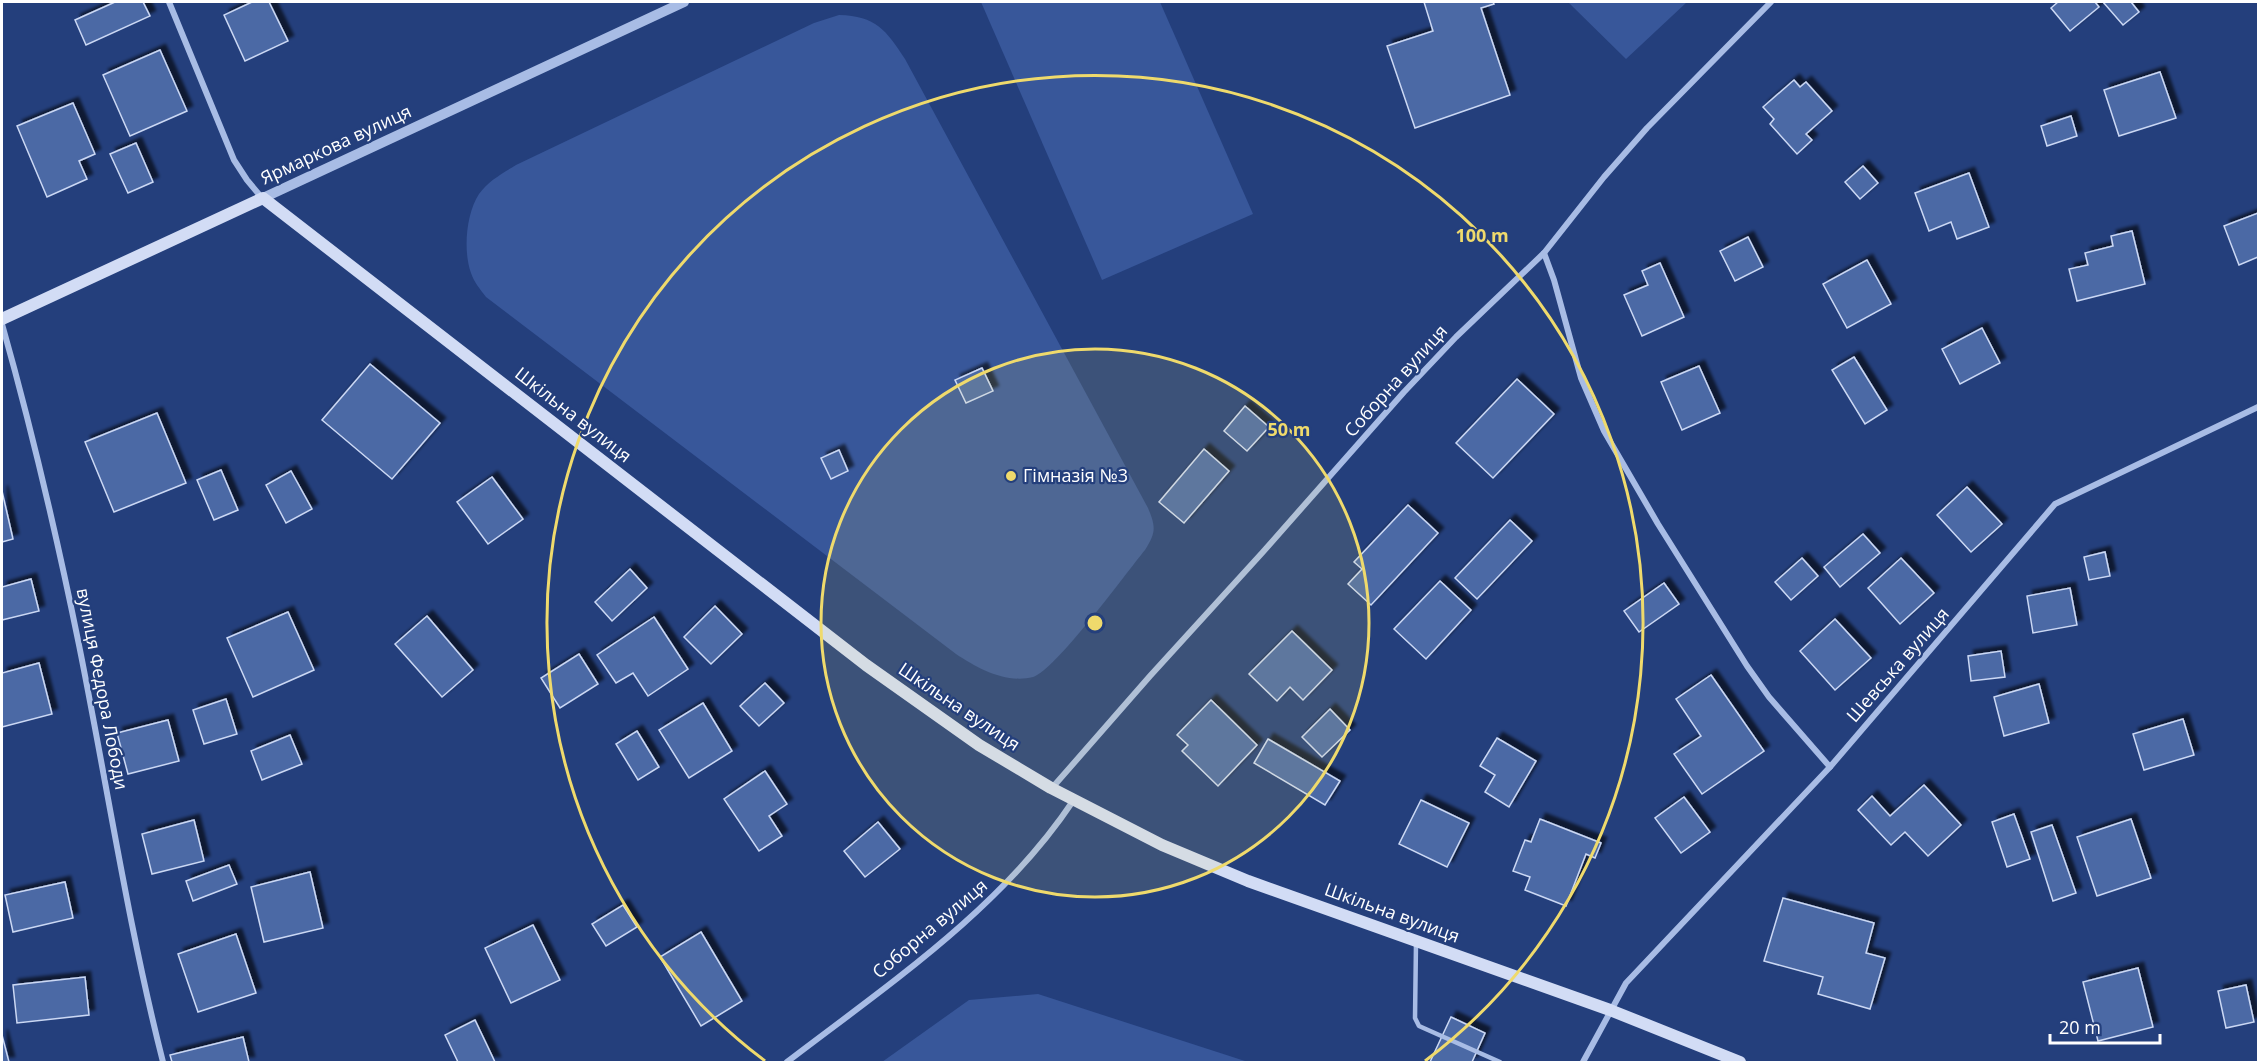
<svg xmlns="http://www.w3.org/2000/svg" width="2260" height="1064" viewBox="0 0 2260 1064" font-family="'Open Sans',sans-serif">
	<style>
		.green { fill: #38579a }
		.building { fill: #4c69a5; stroke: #cbd8f4; stroke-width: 1.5; filter: url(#shadow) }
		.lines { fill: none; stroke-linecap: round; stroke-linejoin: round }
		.service { stroke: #a8bce5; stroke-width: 4.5 }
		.minor { stroke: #a8bce5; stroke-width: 6 }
		.tertiary { stroke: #a8bce5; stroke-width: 10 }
		.secondary { stroke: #d2dcf5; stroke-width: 12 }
		.ring { fill: none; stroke: #efda6c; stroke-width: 3 }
		.poi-dot { fill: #efda6c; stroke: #243f7c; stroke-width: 2 }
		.labels { text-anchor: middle; stroke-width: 4.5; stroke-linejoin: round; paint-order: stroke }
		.street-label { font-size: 18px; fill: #fff; stroke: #243f7c }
		.poi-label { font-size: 18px; fill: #fff; stroke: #243f7c; text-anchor: start }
		.centre { fill: #efda6c; stroke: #243f7c; stroke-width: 3 }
		.ring-label { font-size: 18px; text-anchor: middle; font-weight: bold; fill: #efda6c; stroke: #243f7c; stroke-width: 4.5; stroke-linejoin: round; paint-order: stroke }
	</style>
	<defs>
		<filter id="shadow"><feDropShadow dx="5.5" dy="-5.5" stdDeviation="1.5" flood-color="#0009"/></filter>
	</defs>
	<rect width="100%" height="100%" fill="#243f7c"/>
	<g class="green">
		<path d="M 981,2 L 1160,2 L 1253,214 L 1102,280 Z"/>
		<path d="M 1568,2 L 1687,2 L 1626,59 Z"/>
		<path d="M 839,15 C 876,16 886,30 905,59 L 1148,508 C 1156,527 1156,533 1145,550 C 1126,573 1055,671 1033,677 C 1006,684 977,668 956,654 L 486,297 C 480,289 474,282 471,273 C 463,251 466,214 479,194 C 488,181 503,173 516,165 L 814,23 Z"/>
		<path d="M 1038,994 L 1248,1062 L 882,1062 L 969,1000 Z"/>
	</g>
	<g class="building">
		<path d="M 115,2 L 143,2 L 150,16 L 86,45 L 75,20 Z"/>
		<path d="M 252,2 L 269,2 L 288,41 L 245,61 L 224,15 Z"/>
		<path d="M 1424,2 L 1493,2 L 1494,4 L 1481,8 L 1510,95 L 1415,128 L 1387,46 L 1433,31 Z"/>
		<path d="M 2058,2 L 2095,2 L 2099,7 L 2070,31 L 2051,8 Z"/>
		<path d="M 2103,2 L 2131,2 L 2139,12 L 2123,25 Z"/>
		<path d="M 160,50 L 187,111 L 130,136 L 103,75 Z"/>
		<path d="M 2160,72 L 2176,118 L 2119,136 L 2104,90 Z"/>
		<path d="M 1794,80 L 1800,87 L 1806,82 L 1832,111 L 1806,134 L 1812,140 L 1797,154 L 1770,124 L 1774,119 L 1763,107 Z"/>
		<path d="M 73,103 L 95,154 L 79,161 L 87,179 L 47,197 L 17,126 Z"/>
		<path d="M 2071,116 L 2077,136 L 2047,146 L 2041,126 Z"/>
		<path d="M 136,143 L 153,182 L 128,193 L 110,154 Z"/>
		<path d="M 1863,166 L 1878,183 L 1860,199 L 1845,182 Z"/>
		<path d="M 1969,173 L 1989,227 L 1957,239 L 1951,222 L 1929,231 L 1915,193 Z"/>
		<path d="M 2258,213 L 2258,257 L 2239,265 L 2224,226 Z"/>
		<path d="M 2132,231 L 2145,284 L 2077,301 L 2069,269 L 2088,265 L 2085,253 L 2113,246 L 2111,236 Z"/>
		<path d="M 1748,237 L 1763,267 L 1735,281 L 1720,251 Z"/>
		<path d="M 1867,260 L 1891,304 L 1847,328 L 1823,284 Z"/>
		<path d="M 1660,263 L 1684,317 L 1642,336 L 1624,295 L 1648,285 L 1642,271 Z"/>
		<path d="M 1982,328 L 2000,363 L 1960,384 L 1942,349 Z"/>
		<path d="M 1854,357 L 1887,410 L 1865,424 L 1832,370 Z"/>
		<path d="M 370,364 L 440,423 L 392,479 L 322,420 Z"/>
		<path d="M 1699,366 L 1720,413 L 1682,430 L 1661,382 Z"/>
		<path d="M 982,368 L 993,391 L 966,403 L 955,380 Z"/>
		<path d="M 1517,379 L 1554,414 L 1493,478 L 1456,443 Z"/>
		<path d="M 1245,406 L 1269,427 L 1247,451 L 1224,431 Z"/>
		<path d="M 157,413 L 186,483 L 114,512 L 85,442 Z"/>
		<path d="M 1204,449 L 1229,471 L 1184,523 L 1159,502 Z"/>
		<path d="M 839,450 L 848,471 L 831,479 L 821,458 Z"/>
		<path d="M 221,470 L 238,510 L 214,520 L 197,480 Z"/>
		<path d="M 291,471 L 312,509 L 286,523 L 266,485 Z"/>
		<path d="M 492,477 L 523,519 L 488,544 L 457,502 Z"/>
		<path d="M 1967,487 L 2002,524 L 1971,552 L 1937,515 Z"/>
		<path d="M 2,491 L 13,539 L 2,542 Z"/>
		<path d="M 1408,505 L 1438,533 L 1371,605 L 1348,584 L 1362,569 L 1354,562 Z"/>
		<path d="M 1510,520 L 1532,541 L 1477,599 L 1455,578 Z"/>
		<path d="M 1863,534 L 1880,553 L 1840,587 L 1824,567 Z"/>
		<path d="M 2105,552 L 2110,576 L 2089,580 L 2084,557 Z"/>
		<path d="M 1802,558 L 1818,576 L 1791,600 L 1775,582 Z"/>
		<path d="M 1901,558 L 1934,593 L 1900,624 L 1868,588 Z"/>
		<path d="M 630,569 L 647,588 L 612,621 L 595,602 Z"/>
		<path d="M 31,579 L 39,611 L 2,620 L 2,587 Z"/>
		<path d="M 1440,581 L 1471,610 L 1426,659 L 1394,629 Z"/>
		<path d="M 1664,583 L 1679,604 L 1639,632 L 1624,611 Z"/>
		<path d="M 2070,588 L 2077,625 L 2033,633 L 2027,596 Z"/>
		<path d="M 715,606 L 742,634 L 711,664 L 684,637 Z"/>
		<path d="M 288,612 L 314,670 L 253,697 L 227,638 Z"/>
		<path d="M 427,616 L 473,670 L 442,697 L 395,644 Z"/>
		<path d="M 654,617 L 688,669 L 648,696 L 633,673 L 616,683 L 597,655 Z"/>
		<path d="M 1835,619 L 1871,658 L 1835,690 L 1800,651 Z"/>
		<path d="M 1292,631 L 1332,670 L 1303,700 L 1290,687 L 1277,701 L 1249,674 Z"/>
		<path d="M 2001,651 L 2005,677 L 1971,681 L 1968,656 Z"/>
		<path d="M 579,654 L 598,684 L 560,708 L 541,678 Z"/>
		<path d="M 39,663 L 52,714 L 2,727 L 2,673 Z"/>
		<path d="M 1711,675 L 1764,751 L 1702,794 L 1674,754 L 1701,736 L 1676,699 Z"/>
		<path d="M 765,683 L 784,703 L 759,726 L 740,706 Z"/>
		<path d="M 2039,684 L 2049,723 L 2004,736 L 1994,697 Z"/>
		<path d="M 226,699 L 237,734 L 204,744 L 193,710 Z"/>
		<path d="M 1211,700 L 1257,745 L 1218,786 L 1182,751 L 1188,745 L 1177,735 Z"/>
		<path d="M 703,703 L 732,751 L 689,778 L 659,730 Z"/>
		<path d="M 1330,709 L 1350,730 L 1322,757 L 1302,737 Z"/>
		<path d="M 2183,719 L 2194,755 L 2144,770 L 2133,734 Z"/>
		<path d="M 168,720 L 179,761 L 128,774 L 117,733 Z"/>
		<path d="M 637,731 L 659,767 L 638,780 L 616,744 Z"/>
		<path d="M 290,735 L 302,764 L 262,780 L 251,751 Z"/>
		<path d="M 1497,738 L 1536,761 L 1509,807 L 1485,792 L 1495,775 L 1480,766 Z"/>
		<path d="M 1268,739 L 1340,781 L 1325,805 L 1254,763 Z"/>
		<path d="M 765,771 L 787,804 L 769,816 L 782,836 L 759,851 L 724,799 Z"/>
		<path d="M 1924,785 L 1961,825 L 1928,856 L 1905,832 L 1891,845 L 1858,810 L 1872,796 L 1890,816 Z"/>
		<path d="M 1684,797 L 1710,832 L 1681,853 L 1655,818 Z"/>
		<path d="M 1421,800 L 1469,823 L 1447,867 L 1399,844 Z"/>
		<path d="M 2014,814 L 2030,859 L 2007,867 L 1992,822 Z"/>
		<path d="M 1540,819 L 1601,843 L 1595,858 L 1586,854 L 1566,906 L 1525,890 L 1530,877 L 1513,871 L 1525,840 L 1531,842 Z"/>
		<path d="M 2131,819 L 2151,878 L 2097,896 L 2077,837 Z"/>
		<path d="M 194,820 L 204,861 L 152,874 L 142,834 Z"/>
		<path d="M 878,822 L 900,849 L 865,877 L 844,851 Z"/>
		<path d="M 2052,825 L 2076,893 L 2053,901 L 2031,832 Z"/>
		<path d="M 229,865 L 237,884 L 193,901 L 186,881 Z"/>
		<path d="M 310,872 L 323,928 L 264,942 L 251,887 Z"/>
		<path d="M 65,882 L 73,918 L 13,932 L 5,895 Z"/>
		<path d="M 1783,898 L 1874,923 L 1866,953 L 1885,958 L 1870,1009 L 1818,994 L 1823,977 L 1764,961 Z"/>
		<path d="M 623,905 L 637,927 L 606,946 L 592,924 Z"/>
		<path d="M 533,925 L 560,980 L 511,1003 L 485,948 Z"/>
		<path d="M 701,932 L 742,1001 L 701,1026 L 660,957 Z"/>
		<path d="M 236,934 L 256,993 L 198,1012 L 178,954 Z"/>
		<path d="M 2138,968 L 2153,1027 L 2098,1041 L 2083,982 Z"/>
		<path d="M 85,977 L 89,1015 L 17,1023 L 13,985 Z"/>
		<path d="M 2246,985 L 2254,1022 L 2226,1028 L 2218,991 Z"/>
		<path d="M 1451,1017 L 1485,1033 L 1472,1062 L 1430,1062 Z"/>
		<path d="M 475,1020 L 495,1062 L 458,1062 L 445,1035 Z"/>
		<path d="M 2,1035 L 9,1062 L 2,1062 Z"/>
		<path d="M 243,1037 L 249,1062 L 172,1062 L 170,1055 Z"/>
	</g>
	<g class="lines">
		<path class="service" d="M 1416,943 L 1415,1018 L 1419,1026 L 1500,1062"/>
		<g class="minor">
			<path d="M 169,2 L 234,160 L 247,180 L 262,198"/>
			<path d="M 1544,253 L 1554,280 L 1581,378 L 1604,431 L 1658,524 L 1747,666 L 1769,697 L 1830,767"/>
			<path d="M 2,324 C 32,430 57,537 79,645 C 107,784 128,925 163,1062"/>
			<path d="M 1052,788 L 1150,676 L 1262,553 L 1404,392 L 1456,337 L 1544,253 L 1604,177 L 1647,128 L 1771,2"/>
			<path d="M 787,1062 C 889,984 1001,909 1073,801"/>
			<path d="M 1583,1062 L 1626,983 L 1830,767 L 2055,504 L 2258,407"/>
		</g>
		<path class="tertiary" d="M 263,198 L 684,2"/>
		<path class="secondary" d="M 2,319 L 263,198 L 866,665 L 979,745 L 1051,788 L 1162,845 L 1248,881 L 1610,1010 L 1740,1062"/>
	</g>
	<circle cx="1095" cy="623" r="274" fill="#efda6c" fill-opacity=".12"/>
	<g class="ring">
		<circle cx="1095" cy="623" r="274"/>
		<path d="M765 1061A548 548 0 1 1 1425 1061"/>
	</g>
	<circle class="poi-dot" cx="1011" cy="476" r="6"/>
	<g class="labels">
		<g class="street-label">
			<text transform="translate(336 145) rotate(-25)" y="6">Ярмаркова вулиця</text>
			<text transform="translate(1396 381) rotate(-48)" y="6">Соборна вулиця</text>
			<text transform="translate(573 415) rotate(38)" y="6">Шкільна вулиця</text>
			<text transform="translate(1898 665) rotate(-49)" y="6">Шевська вулиця</text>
			<text transform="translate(102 689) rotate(79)" y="6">вулиця Федора Лободи</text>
			<text transform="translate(959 707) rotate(34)" y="6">Шкільна вулиця</text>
			<text transform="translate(1392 913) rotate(20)" y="6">Шкільна вулиця</text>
			<text transform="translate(930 929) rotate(-40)" y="6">Соборна вулиця</text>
		</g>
		<g class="poi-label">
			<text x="1023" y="482">Гімназія №3</text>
		</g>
	</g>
	<circle cx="1095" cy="623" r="9" class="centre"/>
	<g class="ring-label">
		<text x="1482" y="242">100 m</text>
		<text x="1289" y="436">50 m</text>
	</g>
	<rect width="2260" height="1064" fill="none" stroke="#ffffff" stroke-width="6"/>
	<path d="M2050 1034v9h110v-9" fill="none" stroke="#ffffff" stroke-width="3"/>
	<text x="2059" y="1034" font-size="18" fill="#ffffff" stroke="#243f7c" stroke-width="4.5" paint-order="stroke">20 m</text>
</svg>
